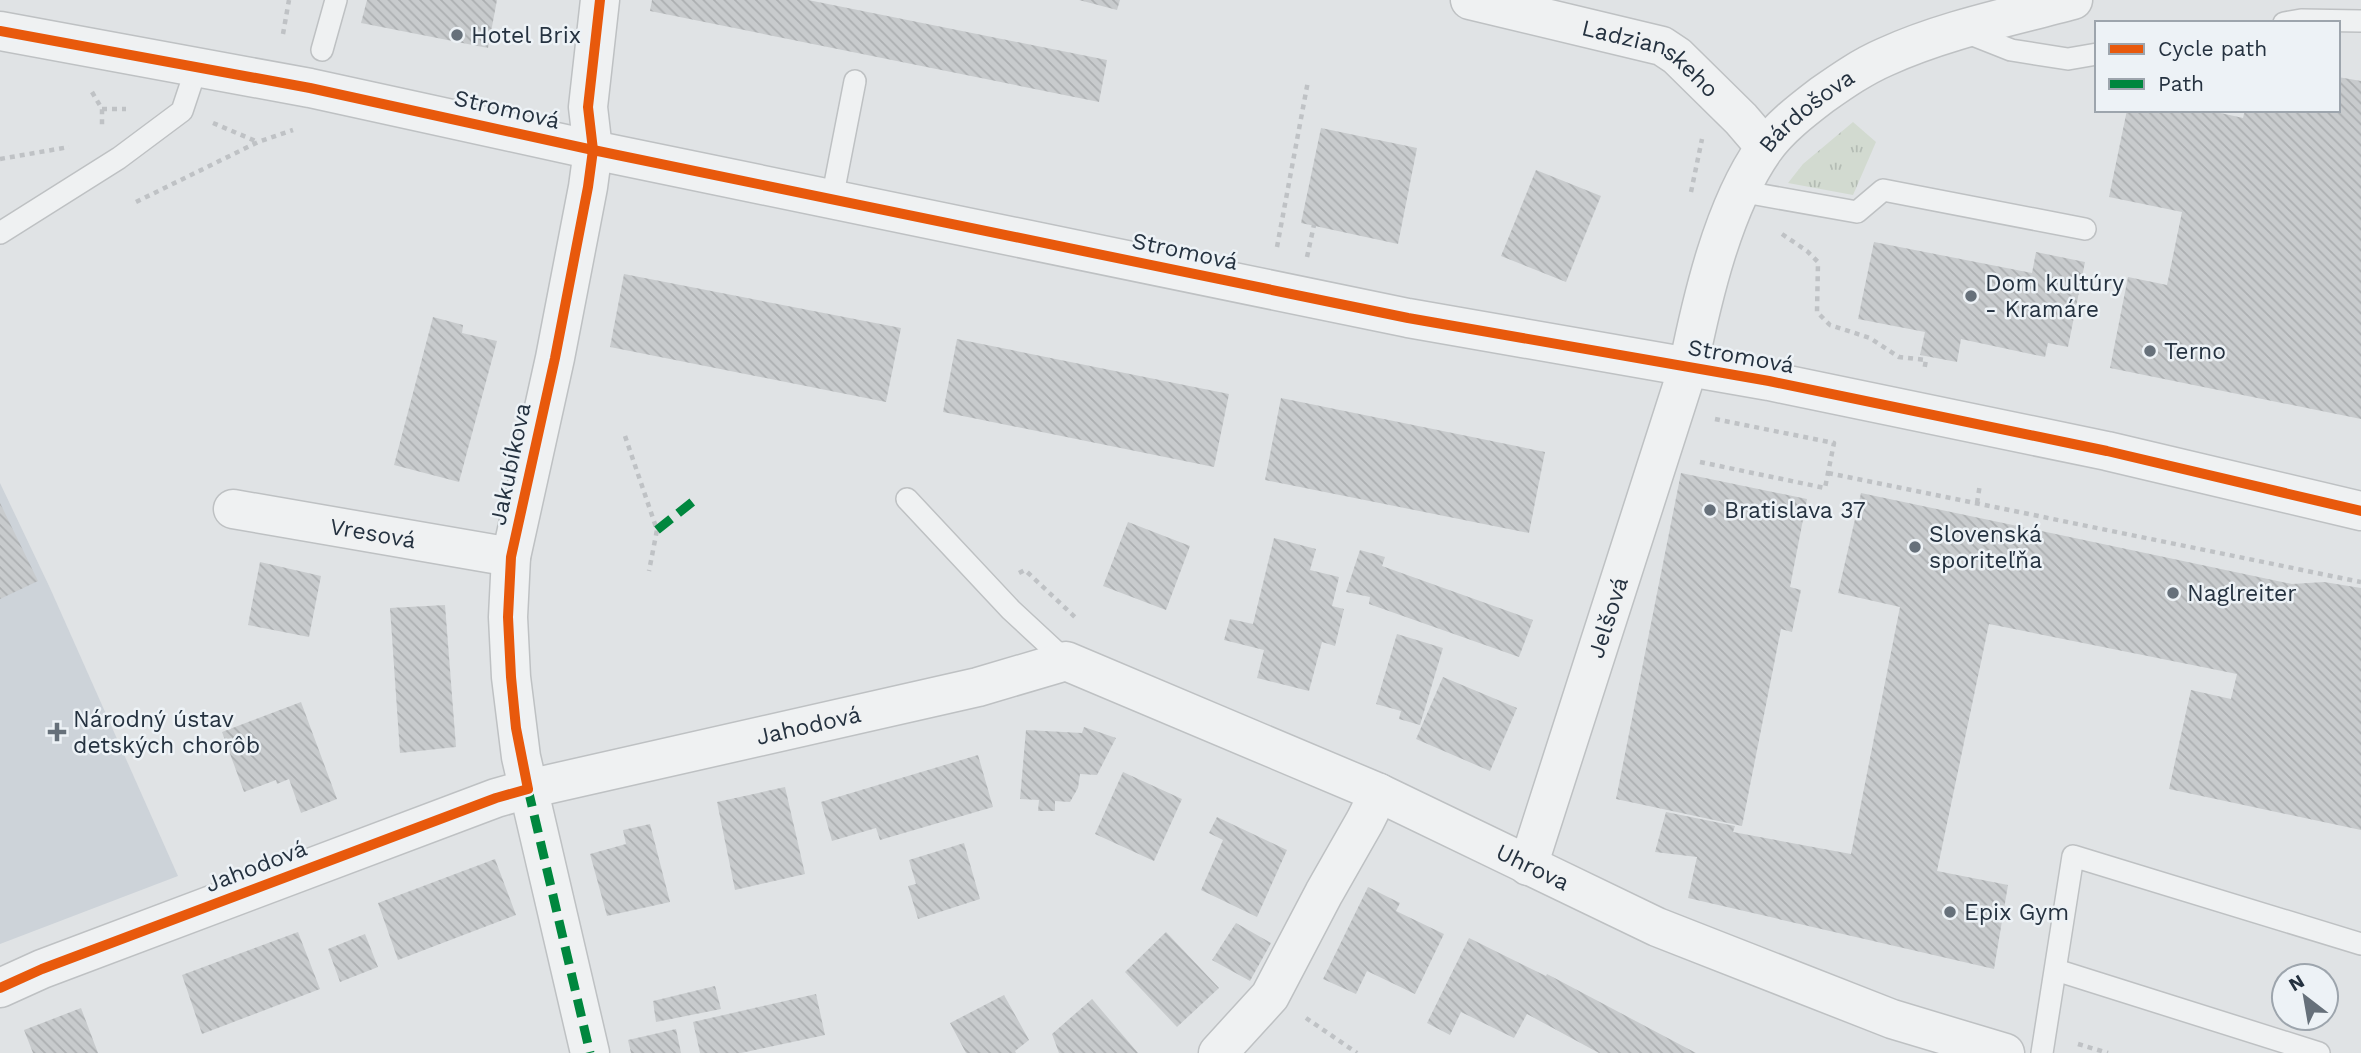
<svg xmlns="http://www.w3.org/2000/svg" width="2361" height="1053" viewBox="0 0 2361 1053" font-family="'Work Sans',sans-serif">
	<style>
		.built { fill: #cdd3d9 }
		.grass { fill: url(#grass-tufts) }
		.building { fill: url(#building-back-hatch) }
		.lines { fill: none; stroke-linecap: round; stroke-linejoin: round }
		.service-casing { stroke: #bec1c3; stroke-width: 24 }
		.minor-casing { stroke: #bec1c3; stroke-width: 41 }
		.tertiary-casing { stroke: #bec1c3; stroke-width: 41 }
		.path { stroke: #bfc2c5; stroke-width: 4.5; stroke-dasharray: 5 5; stroke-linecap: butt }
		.service { stroke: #eff1f2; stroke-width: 21 }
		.minor { stroke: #eff1f2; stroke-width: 38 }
		.tertiary { stroke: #eff1f2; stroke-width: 38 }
		.quiet { stroke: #00873e; stroke-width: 9; stroke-dasharray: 18 9; stroke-linecap: butt }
		.cycleway-casing { stroke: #edf2f6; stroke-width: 15 }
		.cycleway { stroke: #e8590c; stroke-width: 10 }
		.poi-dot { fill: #66707a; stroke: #edf2f6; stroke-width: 2.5 }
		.labels { text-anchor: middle; stroke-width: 5; stroke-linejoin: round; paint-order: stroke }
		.poi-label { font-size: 23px; fill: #253240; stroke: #edf2f6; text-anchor: start }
		.street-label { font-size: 23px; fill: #253240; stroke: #edf2f6 }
	</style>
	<defs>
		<pattern id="grass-tufts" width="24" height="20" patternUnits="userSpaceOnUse" patternTransform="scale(1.75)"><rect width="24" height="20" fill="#d2dad0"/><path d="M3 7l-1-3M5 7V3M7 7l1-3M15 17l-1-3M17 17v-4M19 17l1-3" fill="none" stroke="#b4bcb4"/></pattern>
		<pattern id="building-back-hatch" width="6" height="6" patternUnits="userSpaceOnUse" patternTransform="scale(1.75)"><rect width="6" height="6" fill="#c8cbcd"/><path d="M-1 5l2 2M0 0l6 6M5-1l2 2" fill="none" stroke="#acafb1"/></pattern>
	</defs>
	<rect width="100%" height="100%" fill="#e0e3e5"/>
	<path class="built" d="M 0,483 L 50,588 L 178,876 L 0,944 Z"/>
	<path class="grass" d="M 1853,122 L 1876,142 L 1853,195 L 1788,183 L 1803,164 Z"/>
	<g class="building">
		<path d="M 367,0 L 497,0 L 488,48 L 361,23 Z"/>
		<path d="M 652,0 L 808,0 L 1107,60 L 1099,102 L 650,11 Z"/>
		<path d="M 1079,0 L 1120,0 L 1117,10 Z"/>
		<path d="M 2338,77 L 2361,81 L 2361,419 L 2110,368 L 2128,277 L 2167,285 L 2182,212 L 2109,197 L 2127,110 L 2207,110 L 2243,118 L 2245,110 L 2338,110 Z"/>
		<path d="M 1321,128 L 1417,148 L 1398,244 L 1301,223 Z"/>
		<path d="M 1536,170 L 1601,196 L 1566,282 L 1501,256 Z"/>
		<path d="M 1874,242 L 2032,273 L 2036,252 L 2085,262 L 2068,347 L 2048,343 L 2045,357 L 1961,339 L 1957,362 L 1920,355 L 1925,332 L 1858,319 Z"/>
		<path d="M 624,274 L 901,328 L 886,402 L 610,347 Z"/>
		<path d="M 433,317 L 463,325 L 462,333 L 497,341 L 459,482 L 394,465 Z"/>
		<path d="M 957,339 L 1229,394 L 1214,467 L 943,412 Z"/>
		<path d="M 1281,398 L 1545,452 L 1529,533 L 1265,480 Z"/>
		<path d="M 1681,473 L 1807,499 L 1790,587 L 1801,590 L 1792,632 L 1781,629 L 1742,826 L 1616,799 Z"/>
		<path d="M 1861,493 L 2292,584 L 2324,582 L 2361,588 L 2361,830 L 2169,789 L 2191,690 L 2231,699 L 2237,674 L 1989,624 L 1937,871 L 2008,885 L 1994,969 L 1688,898 L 1697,857 L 1655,852 L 1666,812 L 1735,826 L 1733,832 L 1851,854 L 1900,607 L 1838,593 Z"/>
		<path d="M 0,503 L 38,581 L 0,599 Z"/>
		<path d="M 1128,522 L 1190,546 L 1166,610 L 1103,586 Z"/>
		<path d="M 1274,538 L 1316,549 L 1310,570 L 1339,577 L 1332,606 L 1344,609 L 1335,646 L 1322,642 L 1309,691 L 1257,678 L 1264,650 L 1224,640 L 1230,619 L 1253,624 Z"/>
		<path d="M 1360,550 L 1385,557 L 1382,566 L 1533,620 L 1519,657 L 1369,604 L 1370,597 L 1346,592 Z"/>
		<path d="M 260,562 L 321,576 L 309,637 L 248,625 Z"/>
		<path d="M 445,605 L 456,747 L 400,753 L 390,608 Z"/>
		<path d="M 1397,634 L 1443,648 L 1420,725 L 1399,719 L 1401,711 L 1376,704 Z"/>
		<path d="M 1443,677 L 1517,708 L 1490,771 L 1416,739 Z"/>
		<path d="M 301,702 L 337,799 L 301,813 L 289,779 L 277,784 L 276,780 L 244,792 L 222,732 Z"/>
		<path d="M 1084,727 L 1116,738 L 1097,775 L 1080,774 L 1078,788 L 1070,802 L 1055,801 L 1055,811 L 1038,811 L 1039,800 L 1020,799 L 1026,730 L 1082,733 Z"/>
		<path d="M 978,755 L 993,807 L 880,840 L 876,828 L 832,841 L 821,802 Z"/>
		<path d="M 1123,772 L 1182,799 L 1154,861 L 1095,834 Z"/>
		<path d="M 785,787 L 805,874 L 735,890 L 717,802 Z"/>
		<path d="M 1217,817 L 1287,850 L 1257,917 L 1201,890 L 1223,840 L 1209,833 Z"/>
		<path d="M 650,824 L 670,902 L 607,916 L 590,854 L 626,844 L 623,830 Z"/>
		<path d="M 964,843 L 980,899 L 918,919 L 908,886 L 916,884 L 909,860 Z"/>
		<path d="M 495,859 L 516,915 L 398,960 L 378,903 Z"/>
		<path d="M 1368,887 L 1400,903 L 1396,911 L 1444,934 L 1415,994 L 1367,971 L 1356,994 L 1323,979 Z"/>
		<path d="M 1236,923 L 1271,943 L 1250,981 L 1212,960 Z"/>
		<path d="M 298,932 L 320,989 L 202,1034 L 182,975 Z"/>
		<path d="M 1166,932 L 1219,988 L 1177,1027 L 1125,972 Z"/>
		<path d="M 365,934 L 378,967 L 340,982 L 328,949 Z"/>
		<path d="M 1469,938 L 1546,976 L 1547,974 L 1696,1053 L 1599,1053 L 1527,1014 L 1514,1038 L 1461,1012 L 1450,1035 L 1427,1023 Z"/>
		<path d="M 715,986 L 721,1009 L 656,1022 L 653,1001 Z"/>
		<path d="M 816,994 L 825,1035 L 741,1053 L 700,1053 L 693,1022 Z"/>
		<path d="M 1004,995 L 1029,1040 L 1015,1051 L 1016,1053 L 966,1053 L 950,1023 Z"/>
		<path d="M 1092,999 L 1138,1053 L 1059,1053 L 1052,1034 Z"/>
		<path d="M 81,1008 L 98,1053 L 33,1053 L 24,1030 Z"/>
		<path d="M 676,1029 L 681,1053 L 631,1053 L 628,1040 Z"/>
	</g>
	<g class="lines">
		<defs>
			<g id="service">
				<path d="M 2284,23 L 2301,20 L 2361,21"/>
				<path d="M 1963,31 L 2011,50 L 2068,59 L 2097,54"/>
				<path d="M 322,50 L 336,0"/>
				<path d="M 1739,191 L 1857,212 L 1883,190 L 2085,229"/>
				<path d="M 832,199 L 855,81"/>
				<path d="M 0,233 L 119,158 L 182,111 L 197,66"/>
				<path d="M 907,499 L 1011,610 L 1066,661"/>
				<path d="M 2056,970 L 2319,1053"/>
				<path d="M 2042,1053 L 2073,856 L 2361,944"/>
			</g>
			<g id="minor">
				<path id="s1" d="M 1470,0 L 1662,46 L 1677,56 L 1741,119 L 1765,147"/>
				<path id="s2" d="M 233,509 L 511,557"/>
				<path id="s3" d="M 1528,866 L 1688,368 C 1702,299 1723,207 1764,149 C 1779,128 1801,111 1822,95 C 1842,81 1862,67 1885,57 C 1944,30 2010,17 2073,0"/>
				<path id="s4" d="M 0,988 L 42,969 L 496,798 L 528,789 L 978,687 L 1066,661 L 1379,793 L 1657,927 L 1892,1019 L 2005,1053"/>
				<path d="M 590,1053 L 521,757 L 511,677 L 508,617 L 511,557 L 555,358 L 588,187 L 593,150 L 588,107 L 600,0"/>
				<path d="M 1218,1053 L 1270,996 L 1324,893 L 1365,821 L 1379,793"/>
			</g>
			<path id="tertiary" d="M 0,31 L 310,88 L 593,150 L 1408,318 L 1769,381 L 2107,451 L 2361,511"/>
		</defs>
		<use href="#service" class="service-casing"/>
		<use href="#minor" class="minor-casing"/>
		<use href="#tertiary" class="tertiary-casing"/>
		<g class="path">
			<path d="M 283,34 L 289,0"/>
			<path d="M 92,92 L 102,109 L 102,129"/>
			<path d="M 102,109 L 126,109"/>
			<path d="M 213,123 L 258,142"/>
			<path d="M 0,159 L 69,147"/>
			<path d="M 1691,192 L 1702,139"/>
			<path d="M 136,202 L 258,142 L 293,130"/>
			<path d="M 1782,234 L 1807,251 L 1818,262 L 1817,312 L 1830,325 L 1870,338 L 1899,357 L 1926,360 L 1924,371"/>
			<path d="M 1277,247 L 1308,81"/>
			<path d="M 1307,257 L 1314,225"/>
			<path d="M 625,436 L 657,530 L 649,571"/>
			<path d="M 1700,462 L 1825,488 L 1834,443 L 1715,419"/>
			<path d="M 1828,473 L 2361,582"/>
			<path d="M 1977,503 L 1980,484"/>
			<path d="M 1019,573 L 1025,570 L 1077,619"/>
			<path d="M 1306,1018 L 1357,1053"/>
			<path d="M 2078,1044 L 2108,1053"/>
		</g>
		<use href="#service" class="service"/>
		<use href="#minor" class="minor"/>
		<use href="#tertiary" class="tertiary"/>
		<g class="quiet">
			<path d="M 657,530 L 696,499"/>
			<path d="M 528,789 L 590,1053"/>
		</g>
		<defs>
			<g id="cycleway">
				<path d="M 0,31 L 310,88 L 593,150 L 1408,318 L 1769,381 L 2107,451 L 2361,511"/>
				<path d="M 0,988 L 42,969 L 496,798 L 528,789 L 516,728 L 511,677 L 508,617 L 511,557 L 555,358 L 588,187 L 593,150 L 588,107 L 600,0"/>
			</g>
		</defs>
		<use href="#cycleway" class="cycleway-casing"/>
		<use href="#cycleway" class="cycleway"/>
	</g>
	<g class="poi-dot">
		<circle cx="457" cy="35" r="7"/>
		<circle cx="1971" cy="296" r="7"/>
		<circle cx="2150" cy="351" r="7"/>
		<circle cx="1710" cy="510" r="7"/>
		<circle cx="1915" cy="547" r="7"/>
		<circle cx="2173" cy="593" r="7"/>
		<path d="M53.5 721.5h7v7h7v7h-7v7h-7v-7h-7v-7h7z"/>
		<circle cx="1950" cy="912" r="7"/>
	</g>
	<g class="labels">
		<g class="poi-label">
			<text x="471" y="43">Hotel Brix</text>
			<text x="1985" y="291">Dom kultúry<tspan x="1985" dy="26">- Kramáre</tspan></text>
			<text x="2164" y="359">Terno</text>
			<text x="1724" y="518">Bratislava 37</text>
			<text x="1929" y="542">Slovenská<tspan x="1929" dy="26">sporiteľňa</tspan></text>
			<text x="2187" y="601">Naglreiter</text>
			<text x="73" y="727">Národný ústav<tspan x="73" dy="26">detských chorôb</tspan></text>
			<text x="1964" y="920">Epix Gym</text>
		</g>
		<g class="street-label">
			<text dy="8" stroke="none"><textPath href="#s1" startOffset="192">Ladzianskeho</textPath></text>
			<text transform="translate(507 109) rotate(13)" y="8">Stromová</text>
			<text dy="8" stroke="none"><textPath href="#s3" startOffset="814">Bárdošova</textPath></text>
			<text transform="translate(1185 251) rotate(12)" y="8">Stromová</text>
			<text transform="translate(1741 356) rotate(10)" y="8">Stromová</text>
			<text transform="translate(510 464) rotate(-78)" y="8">Jakubíkova</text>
			<text dy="8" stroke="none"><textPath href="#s2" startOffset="142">Vresová</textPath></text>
			<text dy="8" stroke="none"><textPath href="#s3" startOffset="261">Jelšová</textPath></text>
			<text dy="8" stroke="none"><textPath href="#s4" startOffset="852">Jahodová</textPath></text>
			<text transform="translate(256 866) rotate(-21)" y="8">Jahodová</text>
			<text dy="8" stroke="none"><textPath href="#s4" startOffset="1628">Uhrova</textPath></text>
		</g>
	</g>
	<rect x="2095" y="21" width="245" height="91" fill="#edf2f6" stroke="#9da5ad" stroke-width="2"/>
	<rect x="2109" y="44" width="35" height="10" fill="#e8590c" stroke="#9da5ad" stroke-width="2"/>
	<text x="2158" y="56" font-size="21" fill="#253240">Cycle path</text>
	<rect x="2109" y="79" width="35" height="10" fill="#00873e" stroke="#9da5ad" stroke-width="2"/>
	<text x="2158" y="91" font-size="21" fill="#253240">Path</text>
	<g transform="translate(2305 997) rotate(329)"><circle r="33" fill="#edf2f6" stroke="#9da5ad" stroke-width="2"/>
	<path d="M0-5L12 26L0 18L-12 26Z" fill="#66707a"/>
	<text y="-10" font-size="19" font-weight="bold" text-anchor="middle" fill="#253240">N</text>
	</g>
</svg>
